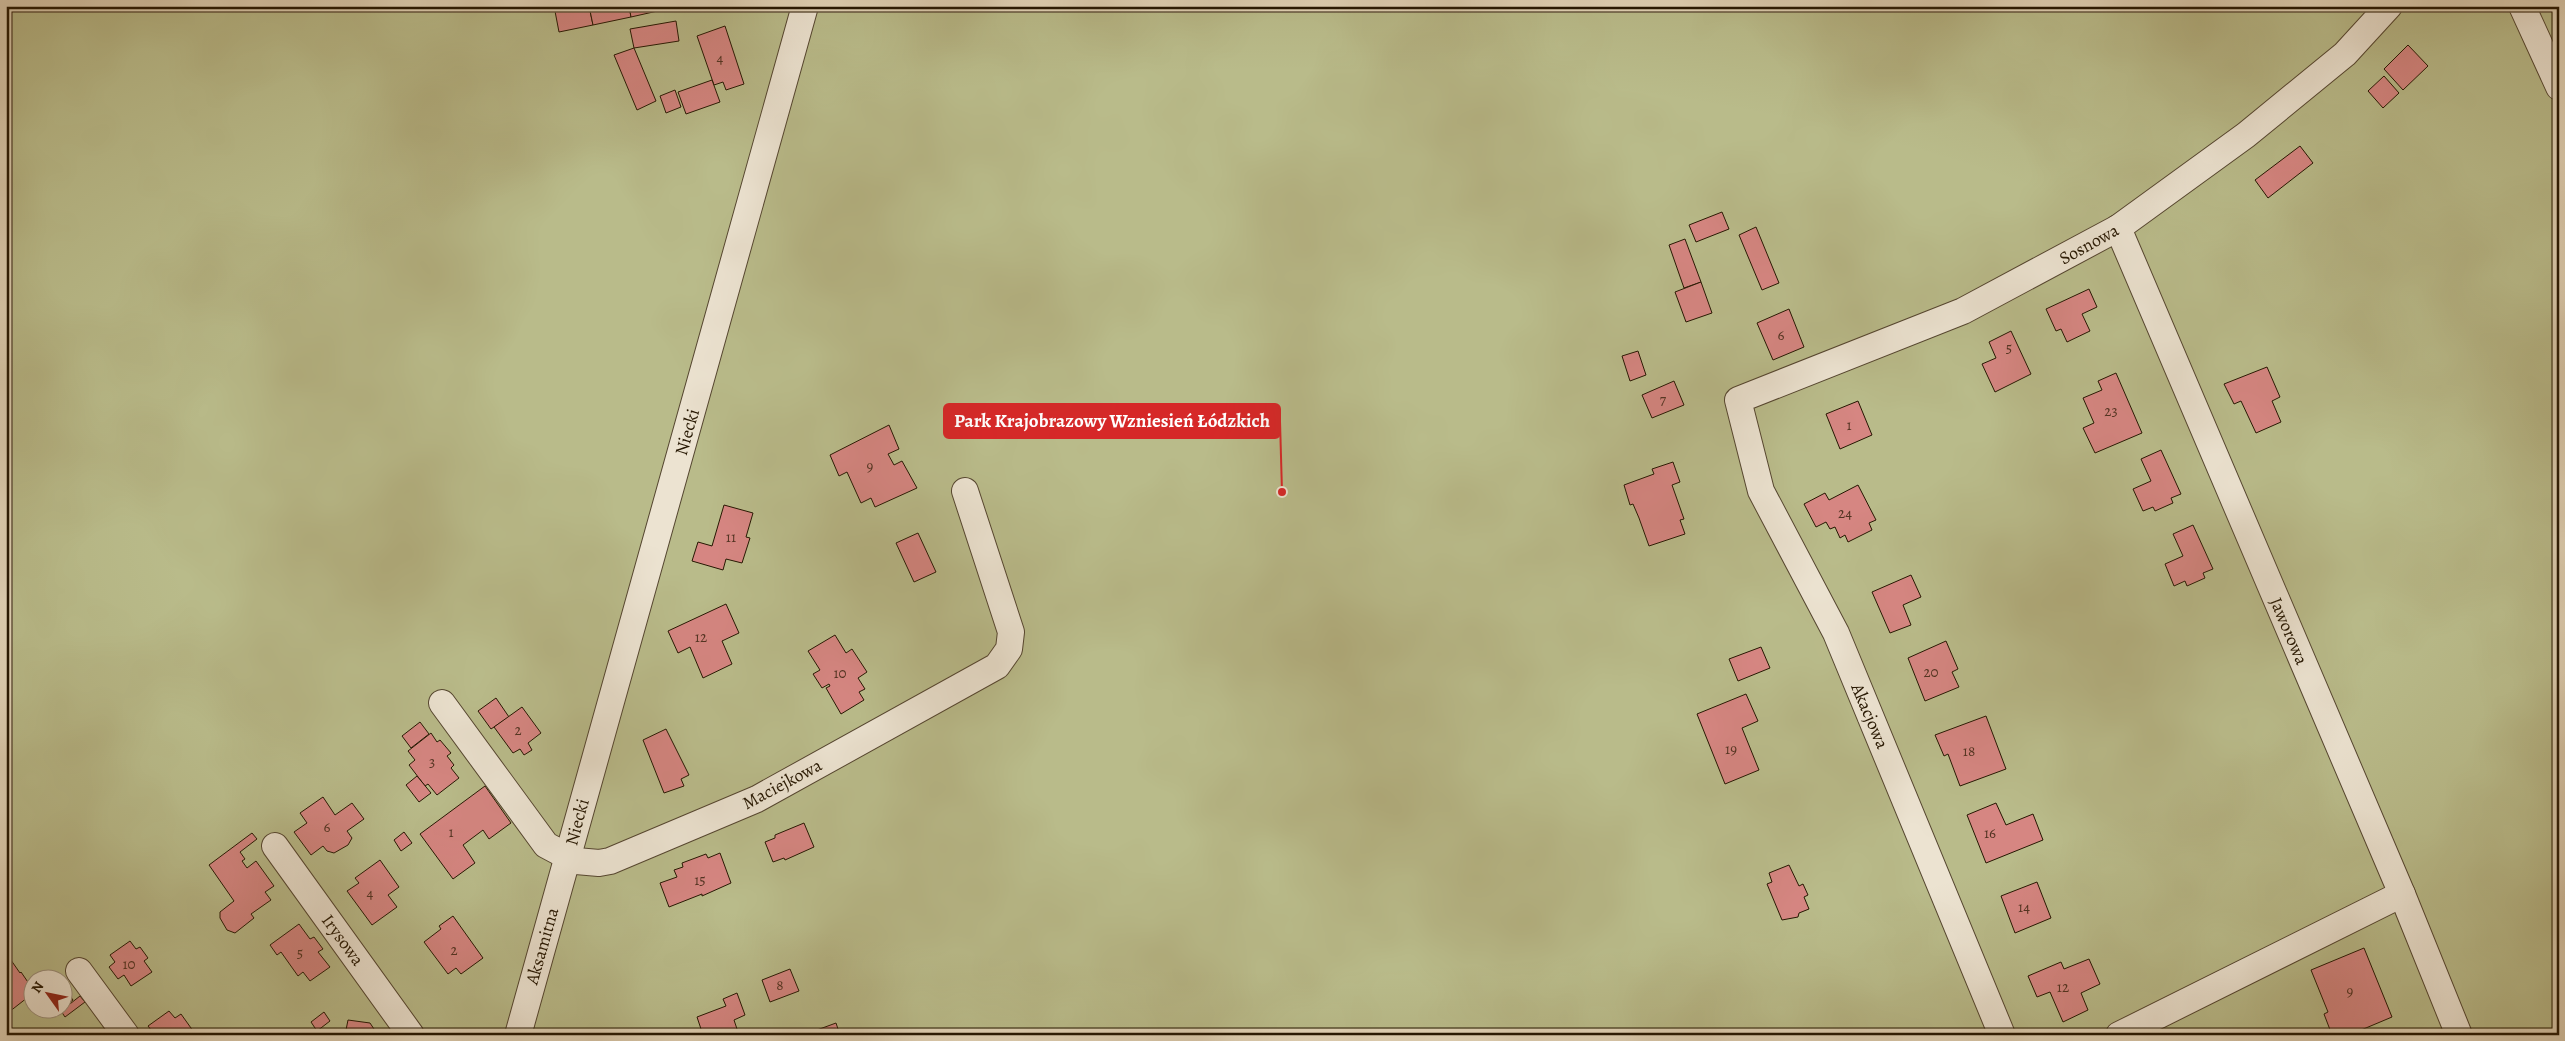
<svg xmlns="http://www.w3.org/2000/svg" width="2565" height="1041" viewBox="0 0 2565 1041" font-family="Alegreya,serif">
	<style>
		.green { fill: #b9bb8a; stroke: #706946; fill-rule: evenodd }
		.building { fill: #d68682; stroke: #261702 }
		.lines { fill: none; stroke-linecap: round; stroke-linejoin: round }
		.minor-casing { stroke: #554630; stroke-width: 28 }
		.minor { stroke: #ece3d1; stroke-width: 26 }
		.labels { text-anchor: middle; stroke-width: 4.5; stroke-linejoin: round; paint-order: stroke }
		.number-label { font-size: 15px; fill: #523322 }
		.street-label { font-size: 18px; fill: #261702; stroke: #ece3d1 }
		.leader { fill: none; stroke: #d62828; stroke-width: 2 }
		.callout-dot { fill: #d62828; stroke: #ece3d1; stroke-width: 2 }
		.callout { fill: #d62828; stroke: #d62828; stroke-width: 2 }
		.callout-label { font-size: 19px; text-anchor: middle; font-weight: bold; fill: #fff }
	</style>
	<rect width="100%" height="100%" fill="#e2d4b8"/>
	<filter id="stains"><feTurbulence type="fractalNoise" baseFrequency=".004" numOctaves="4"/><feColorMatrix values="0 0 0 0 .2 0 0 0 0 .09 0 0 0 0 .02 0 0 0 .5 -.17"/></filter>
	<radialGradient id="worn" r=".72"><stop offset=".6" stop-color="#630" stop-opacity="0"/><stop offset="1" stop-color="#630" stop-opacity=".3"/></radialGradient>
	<path class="green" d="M 6,6 L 2559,6 L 2559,1035 L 6,1035 ZM 32,978 L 62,978 L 62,1008 L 32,1008 Z"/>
	<g class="building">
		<path d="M 554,6 L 589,6 L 593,25 L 559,32 Z"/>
		<path d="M 589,6 L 629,6 L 631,17 L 593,25 Z"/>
		<path d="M 629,6 L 661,6 L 662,10 L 631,17 Z"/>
		<path d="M 676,21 L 679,41 L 634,48 L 630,29 Z"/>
		<path d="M 725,26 L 744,84 L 726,90 L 723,82 L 714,85 L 697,36 Z"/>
		<path d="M 2408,45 L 2428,66 L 2403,90 L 2384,69 Z"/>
		<path d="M 634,48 L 656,101 L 637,110 L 614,55 Z"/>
		<path d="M 2384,76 L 2399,93 L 2383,108 L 2368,91 Z"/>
		<path d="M 712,80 L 720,102 L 686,114 L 678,92 Z"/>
		<path d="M 675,90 L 681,107 L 666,113 L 660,96 Z"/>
		<path d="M 2300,146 L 2313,163 L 2268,198 L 2255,180 Z"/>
		<path d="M 1722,212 L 1729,229 L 1696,242 L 1689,225 Z"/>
		<path d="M 1756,227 L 1779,283 L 1762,290 L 1739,235 Z"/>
		<path d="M 1685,239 L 1701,282 L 1684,288 L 1669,245 Z"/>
		<path d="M 1701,282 L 1712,313 L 1686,322 L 1675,292 Z"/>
		<path d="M 2089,289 L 2097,307 L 2082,314 L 2090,331 L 2067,342 L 2061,329 L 2056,331 L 2046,309 Z"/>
		<path d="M 1789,309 L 1804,347 L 1773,360 L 1757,323 Z"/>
		<path d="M 2011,331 L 2031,374 L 1995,392 L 1982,364 L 1996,358 L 1989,342 Z"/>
		<path d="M 1638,351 L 1646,375 L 1630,381 L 1622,356 Z"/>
		<path d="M 2267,367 L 2280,397 L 2272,401 L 2281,422 L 2256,433 L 2241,401 L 2234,404 L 2224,384 Z"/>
		<path d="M 2116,373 L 2142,433 L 2095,453 L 2083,428 L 2094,423 L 2083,398 L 2102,390 L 2098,381 Z"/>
		<path d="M 1674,381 L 1684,405 L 1652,418 L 1642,395 Z"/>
		<path d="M 1858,401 L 1872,435 L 1840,449 L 1826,414 Z"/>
		<path d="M 889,425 L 899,449 L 888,454 L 894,465 L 902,461 L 917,488 L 875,507 L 871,498 L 861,503 L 847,472 L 839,476 L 830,455 Z"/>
		<path d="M 2161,450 L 2181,494 L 2171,498 L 2173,503 L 2155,511 L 2153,507 L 2143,511 L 2133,489 L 2151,481 L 2141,459 Z"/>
		<path d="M 1673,462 L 1680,482 L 1672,485 L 1684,519 L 1680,520 L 1685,534 L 1649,546 L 1639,518 L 1633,504 L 1630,505 L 1624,485 L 1654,474 L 1652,469 Z"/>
		<path d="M 1858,485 L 1876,520 L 1869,523 L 1872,530 L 1848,542 L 1845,535 L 1840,538 L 1835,527 L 1830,529 L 1826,522 L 1816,527 L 1804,504 L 1825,493 L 1829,500 Z"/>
		<path d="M 724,505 L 753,513 L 746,537 L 750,538 L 742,563 L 726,559 L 723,570 L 692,561 L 698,542 L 712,546 Z"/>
		<path d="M 2193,525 L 2213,569 L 2203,573 L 2205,578 L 2187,586 L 2185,581 L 2174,586 L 2165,564 L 2183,556 L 2173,534 Z"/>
		<path d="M 918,533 L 936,572 L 914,582 L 896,543 Z"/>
		<path d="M 1911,575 L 1921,597 L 1903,605 L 1911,625 L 1890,633 L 1872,592 Z"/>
		<path d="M 726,604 L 739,633 L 722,641 L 732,664 L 703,678 L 690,647 L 678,653 L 668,631 Z"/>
		<path d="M 835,635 L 846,653 L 852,649 L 867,672 L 858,678 L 865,689 L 859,692 L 864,700 L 841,714 L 826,688 L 830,686 L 829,684 L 822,688 L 813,674 L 820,670 L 808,651 Z"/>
		<path d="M 1946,641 L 1958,669 L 1952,672 L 1959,687 L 1925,701 L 1908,658 Z"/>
		<path d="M 1761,647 L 1770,668 L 1738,681 L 1729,659 Z"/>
		<path d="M 1746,694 L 1758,721 L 1742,728 L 1759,770 L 1725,784 L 1697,714 Z"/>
		<path d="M 496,698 L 509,717 L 491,729 L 478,711 Z"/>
		<path d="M 522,707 L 541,733 L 528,743 L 532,750 L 524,755 L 520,749 L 513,753 L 494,727 Z"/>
		<path d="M 1986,716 L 2006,769 L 1960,786 L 1948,754 L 1944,756 L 1935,735 Z"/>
		<path d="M 420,722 L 429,734 L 411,748 L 402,736 Z"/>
		<path d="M 666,729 L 689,775 L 681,779 L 684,786 L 664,793 L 643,740 Z"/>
		<path d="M 431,733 L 437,742 L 440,740 L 451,753 L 447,756 L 454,765 L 451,768 L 459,778 L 437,795 L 428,784 L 425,786 L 409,765 L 415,760 L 408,751 Z"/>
		<path d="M 417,776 L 431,793 L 419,802 L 406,785 Z"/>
		<path d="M 485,786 L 511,823 L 489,839 L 483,830 L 463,845 L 475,863 L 453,879 L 420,834 Z"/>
		<path d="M 323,797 L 335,815 L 352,803 L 364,819 L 347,831 L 352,838 L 348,845 L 334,853 L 327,851 L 323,846 L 311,855 L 294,832 L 307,823 L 300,813 Z"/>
		<path d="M 1996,803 L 2006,825 L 2033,814 L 2043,840 L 1986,863 L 1967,815 Z"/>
		<path d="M 804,823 L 814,847 L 785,860 L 784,858 L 773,862 L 765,842 L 775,838 L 775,835 Z"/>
		<path d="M 404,832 L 412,843 L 401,851 L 394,840 Z"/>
		<path d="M 252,833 L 257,839 L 240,852 L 245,859 L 242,861 L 247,868 L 256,861 L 274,886 L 265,892 L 271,900 L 251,914 L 254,918 L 235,933 L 227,930 L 220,918 L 220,912 L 234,901 L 209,865 Z"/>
		<path d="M 720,853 L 731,883 L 702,896 L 702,894 L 669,907 L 660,883 L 677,877 L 674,870 L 683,867 L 682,863 L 706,854 L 708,858 Z"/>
		<path d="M 380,860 L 399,887 L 388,895 L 397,907 L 372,925 L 347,891 L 359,883 L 355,878 Z"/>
		<path d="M 1789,865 L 1799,886 L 1803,884 L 1808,895 L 1804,897 L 1809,909 L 1799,913 L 1798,917 L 1782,920 L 1767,884 L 1772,882 L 1769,873 Z"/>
		<path d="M 2037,882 L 2051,918 L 2015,933 L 2001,896 Z"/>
		<path d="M 453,916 L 483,958 L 461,974 L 456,968 L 448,974 L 424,942 L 441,929 L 439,926 Z"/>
		<path d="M 299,924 L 310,939 L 314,937 L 323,949 L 318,952 L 330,967 L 310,981 L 303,972 L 298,976 L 281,952 L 277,955 L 270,945 Z"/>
		<path d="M 130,941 L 136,949 L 140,947 L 148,958 L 144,961 L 152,972 L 131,986 L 124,975 L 118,979 L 109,967 L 115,962 L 110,955 Z"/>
		<path d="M 2364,948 L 2392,1017 L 2354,1033 L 2355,1035 L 2332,1035 L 2324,1014 L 2328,1012 L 2311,970 Z"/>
		<path d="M 6,953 L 20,973 L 21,972 L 32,988 L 32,994 L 9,1012 L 6,1008 Z"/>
		<path d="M 2089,959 L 2100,984 L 2081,993 L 2088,1010 L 2063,1022 L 2050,992 L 2037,997 L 2028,976 L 2061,962 L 2064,969 Z"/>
		<path d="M 790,969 L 799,991 L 770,1002 L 762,980 Z"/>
		<path d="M 67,992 L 73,1000 L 62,1008 L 62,996 Z"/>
		<path d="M 737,993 L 745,1015 L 734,1020 L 737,1029 L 723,1035 L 722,1032 L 703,1035 L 697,1017 L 726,1006 L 723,999 Z"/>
		<path d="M 80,996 L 85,1002 L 65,1017 L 61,1011 Z"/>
		<path d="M 169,1011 L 175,1018 L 181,1014 L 196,1035 L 155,1035 L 148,1026 Z"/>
		<path d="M 324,1012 L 330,1021 L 317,1031 L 311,1022 Z"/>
		<path d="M 348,1020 L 370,1023 L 378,1035 L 345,1035 Z"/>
		<path d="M 836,1023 L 840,1035 L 806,1035 L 806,1034 Z"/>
	</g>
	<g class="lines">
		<defs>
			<g id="minor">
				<path d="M 2522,6 L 2559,87"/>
				<path d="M 2118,228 L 2402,894 L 2459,1035"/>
				<path d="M 442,703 L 546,845 L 576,861 L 599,863 L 610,861 L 757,799 L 997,666 L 1009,649 L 1011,632 L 965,491"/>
				<path d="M 275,846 L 411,1035"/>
				<path d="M 79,971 L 126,1035"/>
				<path d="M 518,1035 L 805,6"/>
				<path d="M 2002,1035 L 1836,633 L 1761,491 L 1738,400 L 1963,311 L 2118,228 L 2246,135 L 2345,54 L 2389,6"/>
				<path d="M 2119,1035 L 2402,894"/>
			</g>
		</defs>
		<use href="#minor" class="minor-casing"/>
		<use href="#minor" class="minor"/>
	</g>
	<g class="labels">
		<g class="number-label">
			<text x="720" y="63">4</text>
			<text x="1781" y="340">6</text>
			<text x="2009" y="353">5</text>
			<text x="1663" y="405">7</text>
			<text x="2111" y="416">23</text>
			<text x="1849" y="430">1</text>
			<text x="870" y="471">9</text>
			<text x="1845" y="518">24</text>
			<text x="731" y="542">11</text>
			<text x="701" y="642">12</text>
			<text x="1931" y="677">20</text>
			<text x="840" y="678">10</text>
			<text x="518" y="735">2</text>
			<text x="1731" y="754">19</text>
			<text x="1969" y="756">18</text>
			<text x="432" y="767">3</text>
			<text x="327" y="832">6</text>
			<text x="451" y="837">1</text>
			<text x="1990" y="838">16</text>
			<text x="700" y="885">15</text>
			<text x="370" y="898">4</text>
			<text x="2024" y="912">14</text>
			<text x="454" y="955">2</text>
			<text x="300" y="958">5</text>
			<text x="129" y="969">10</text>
			<text x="780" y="990">8</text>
			<text x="2063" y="992">12</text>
			<text x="2350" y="996">9</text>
		</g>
		<g class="street-label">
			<text transform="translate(2089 244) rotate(-29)" y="6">Sosnowa</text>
			<text transform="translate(687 432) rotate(-74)" y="6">Niecki</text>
			<text transform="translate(2289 631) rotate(67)" y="6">Jaworowa</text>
			<text transform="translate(1870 716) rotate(67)" y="6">Akacjowa</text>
			<text transform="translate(782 784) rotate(-28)" y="6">Maciejkowa</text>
			<text transform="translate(577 822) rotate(-75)" y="6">Niecki</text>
			<text transform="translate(343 940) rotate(54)" y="6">Irysowa</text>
			<text transform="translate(542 946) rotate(-74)" y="6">Aksamitna</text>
		</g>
	</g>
	<path class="leader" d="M1282 492L1280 421"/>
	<circle class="callout-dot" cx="1282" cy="492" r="5"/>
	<rect class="callout" x="944" y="404" width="336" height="34" rx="5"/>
	<g class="callout-label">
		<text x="1112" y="427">Park Krajobrazowy Wzniesień Łódzkich</text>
	</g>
	<rect width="2565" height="1041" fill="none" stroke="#e2d4b8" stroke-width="25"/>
	<rect x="8" y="8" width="2550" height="1026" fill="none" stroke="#261702" stroke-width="2.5"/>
	<rect x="12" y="12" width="2540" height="1016" fill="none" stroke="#261702"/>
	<g transform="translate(48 994) rotate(303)"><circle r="24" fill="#ece3d1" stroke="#9d917e"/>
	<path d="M0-4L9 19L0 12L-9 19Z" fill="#8f2418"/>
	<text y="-8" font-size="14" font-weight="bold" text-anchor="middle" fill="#261702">N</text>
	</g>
	<rect width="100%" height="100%" filter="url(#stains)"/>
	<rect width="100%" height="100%" fill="url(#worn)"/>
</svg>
